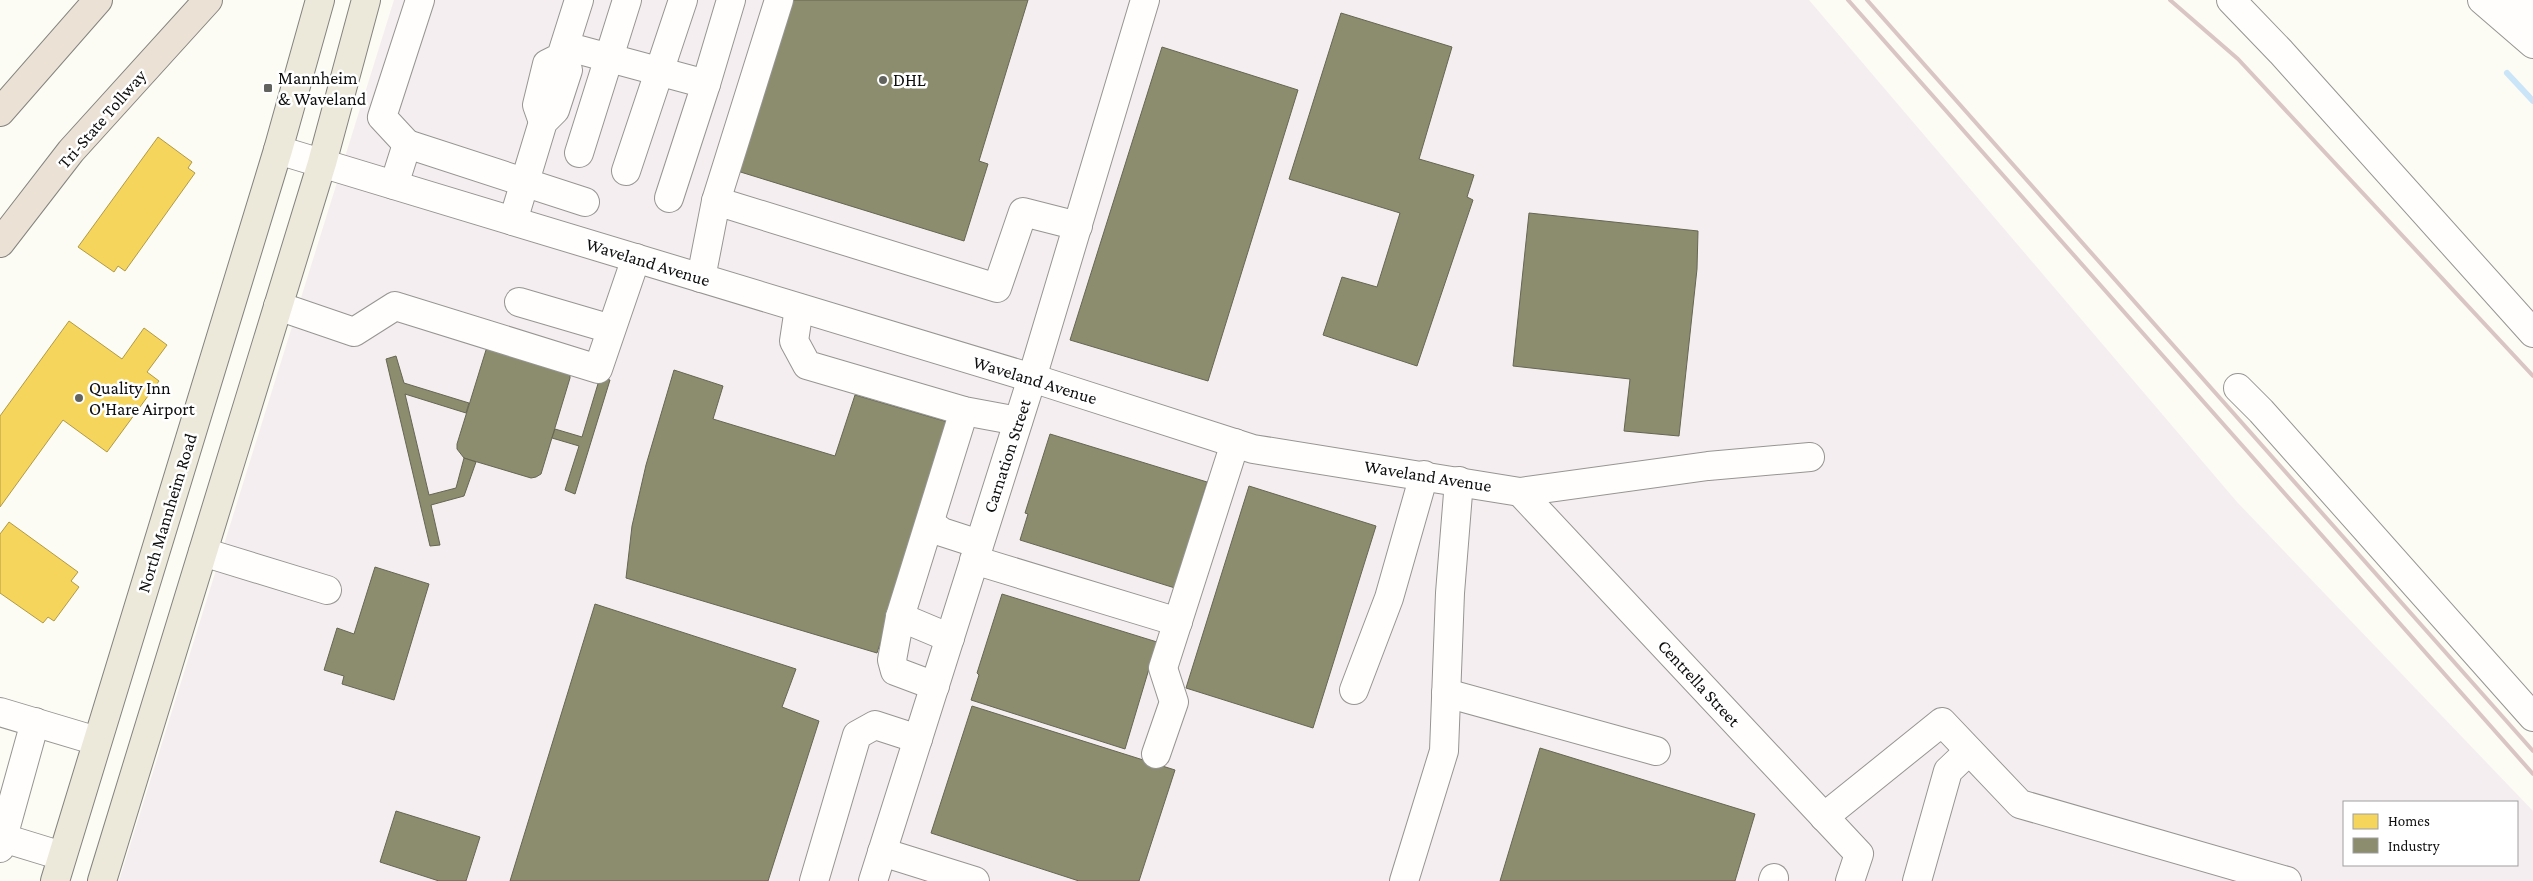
<svg xmlns="http://www.w3.org/2000/svg" width="2533" height="881" viewBox="0 0 2533 881" font-family="'Crimson Pro',serif">
	<style>
		.industrial { fill: #f4eef1; fill-rule: evenodd }
		.homes { fill: #f6d55c; stroke: #b19a45 }
		.industry { fill: #8c8c6e; stroke: #666652 }
		.lines { fill: none; stroke-linecap: round; stroke-linejoin: round }
		.stream { stroke: #cae5f8; stroke-width: 6 }
		.minor-casing { stroke: #969592; stroke-width: 30 }
		.major-casing { stroke: #83837f; stroke-width: 30 }
		.highway-casing { stroke: #83837f; stroke-width: 30 }
		.minor { stroke: #fffefd; stroke-width: 28 }
		.major { stroke: #ede9da; stroke-width: 28 }
		.highway { stroke: #ebe1d5; stroke-width: 28 }
		.rail { stroke: #d9c5c4; stroke-width: 4 }
		.poi-dot { fill: #62625f; stroke: #fff; stroke-width: 2 }
		.labels { text-anchor: middle; stroke-width: 5; stroke-linejoin: round; paint-order: stroke }
		.poi-label { font-size: 18px; fill: #0f0f0f; stroke: #fff; text-anchor: start }
		.street-label { font-size: 18px; fill: #0f0f0f; stroke: #fff }
	</style>
	<rect width="100%" height="100%" fill="#fcfbf4"/>
	<path class="industrial" d="M 394,0 L 1809,0 L 2237,502 L 2533,811 L 2533,881 L 119,881 ZM 2344,802 L 2517,802 L 2517,865 L 2344,865 Z"/>
	<g class="homes">
		<path d="M 158,137 L 192,162 L 188,168 L 195,173 L 125,271 L 118,266 L 114,272 L 78,247 Z"/>
		<path d="M 69,321 L 122,359 L 144,328 L 167,345 L 147,372 L 159,381 L 107,452 L 63,420 L 0,507 L 0,416 Z"/>
		<path d="M 9,522 L 78,572 L 71,581 L 79,587 L 54,621 L 48,617 L 43,623 L 0,593 L 0,534 Z"/>
	</g>
	<g class="industry">
		<path d="M 787,0 L 1028,0 L 979,161 L 988,164 L 964,241 L 734,170 Z"/>
		<path d="M 1341,13 L 1452,47 L 1419,159 L 1474,175 L 1467,197 L 1473,200 L 1417,366 L 1323,335 L 1342,277 L 1377,287 L 1400,213 L 1289,179 Z"/>
		<path d="M 1162,47 L 1298,90 L 1208,381 L 1070,340 Z"/>
		<path d="M 1529,213 L 1698,231 L 1697,269 L 1679,436 L 1624,431 L 1630,379 L 1513,366 Z"/>
		<path d="M 490,347 L 570,373 L 570,378 L 541,474 L 536,477 L 531,478 L 464,458 L 457,449 L 457,444 L 486,350 Z"/>
		<path d="M 396,356 L 404,383 L 469,403 L 466,413 L 405,394 L 429,495 L 456,488 L 464,458 L 476,462 L 464,496 L 431,505 L 440,545 L 430,546 L 386,359 Z"/>
		<path d="M 674,370 L 723,386 L 713,419 L 835,456 L 855,395 L 951,423 L 877,653 L 626,578 L 632,526 L 646,465 Z"/>
		<path d="M 600,377 L 610,380 L 575,494 L 565,490 L 579,446 L 552,438 L 555,429 L 582,437 Z"/>
		<path d="M 1050,434 L 1207,482 L 1175,588 L 1020,540 L 1028,514 L 1025,513 Z"/>
		<path d="M 1249,486 L 1376,526 L 1313,728 L 1186,688 Z"/>
		<path d="M 375,567 L 429,584 L 394,700 L 342,684 L 344,676 L 324,670 L 337,628 L 354,634 Z"/>
		<path d="M 1002,594 L 1157,642 L 1125,749 L 971,700 L 979,675 L 977,673 Z"/>
		<path d="M 595,604 L 796,669 L 782,707 L 819,721 L 768,881 L 510,881 Z"/>
		<path d="M 972,706 L 1175,770 L 1139,881 L 1079,881 L 931,833 Z"/>
		<path d="M 1540,748 L 1755,814 L 1735,881 L 1500,881 Z"/>
		<path d="M 396,811 L 480,837 L 466,881 L 439,881 L 380,862 Z"/>
	</g>
	<g class="lines">
		<path class="stream" d="M 2507,73 L 2533,101"/>
		<defs>
			<g id="minor">
				<path d="M 2231,0 L 2281,52 L 2533,333"/>
				<path d="M 2482,0 L 2533,44"/>
				<path d="M 2513,0 L 2533,17"/>
				<path d="M 565,46 L 706,84 L 669,198"/>
				<path d="M 706,84 L 731,0"/>
				<path d="M 543,122 L 537,105 L 547,64 L 561,57 L 579,0"/>
				<path d="M 407,144 L 382,117 L 420,0"/>
				<path d="M 278,150 L 1032,378 L 1253,449 L 1520,492 L 1708,466 L 1810,457"/>
				<path d="M 579,153 L 627,0"/>
				<path d="M 626,171 L 683,0"/>
				<path d="M 394,185 L 407,144 L 585,202"/>
				<path d="M 716,201 L 779,0"/>
				<path d="M 513,221 L 543,122 L 555,110 L 568,70 L 561,57"/>
				<path d="M 701,278 L 716,201 L 997,288 L 1023,212 L 1078,226"/>
				<path d="M 519,302 L 611,329"/>
				<path d="M 278,306 L 354,332 L 395,306 L 598,369 L 636,258"/>
				<path d="M 799,308 L 794,341 L 807,365 L 964,411 L 1018,421"/>
				<path d="M 2238,388 L 2261,411 L 2533,717"/>
				<path d="M 1520,492 L 1859,854 L 1850,881"/>
				<path d="M 930,523 L 942,532 L 979,544"/>
				<path d="M 203,552 L 327,590"/>
				<path d="M 974,560 L 1178,622"/>
				<path d="M 900,617 L 950,638"/>
				<path d="M 935,686 L 895,671 L 892,660 L 900,617 L 964,411"/>
				<path d="M 1354,690 L 1389,598 L 1424,475"/>
				<path d="M 1446,693 L 1656,751"/>
				<path d="M 0,712 L 97,741"/>
				<path d="M 1156,754 L 1174,702 L 1163,668 L 1235,443"/>
				<path d="M 1824,817 L 1942,722 L 2020,804 L 2287,881"/>
				<path d="M 0,837 L 62,856"/>
				<path d="M 0,848 L 35,722"/>
				<path d="M 882,852 L 975,881"/>
				<path d="M 814,881 L 857,735 L 875,725 L 918,739"/>
				<path d="M 873,881 L 1032,378 L 1145,0"/>
				<path d="M 1404,881 L 1444,751 L 1450,593 L 1459,481"/>
				<path d="M 1773,881 L 1774,878"/>
				<path d="M 1917,881 L 1948,771 L 1969,751"/>
			</g>
			<g id="major">
				<path d="M 55,881 L 278,150 L 320,0"/>
				<path d="M 102,881 L 322,163 L 366,0"/>
			</g>
			<g id="highway">
				<path d="M 0,112 L 98,0"/>
				<path d="M 0,243 L 71,151 L 208,0"/>
			</g>
		</defs>
		<use href="#minor" class="minor-casing"/>
		<use href="#major" class="major-casing"/>
		<use href="#highway" class="highway-casing"/>
		<use href="#minor" class="minor"/>
		<use href="#major" class="major"/>
		<use href="#highway" class="highway"/>
		<g class="rail">
			<path d="M 1848,0 L 2533,774"/>
			<path d="M 1867,0 L 2533,751"/>
			<path d="M 2170,0 L 2238,59 L 2533,376"/>
		</g>
	</g>
	<g class="poi-dot">
		<circle cx="883" cy="80" r="5"/>
		<rect x="263" y="83" width="10" height="10" rx="2.5"/>
		<circle cx="79" cy="398" r="5"/>
	</g>
	<g class="labels">
		<g class="poi-label">
			<text x="278" y="84">Mannheim<tspan x="278" dy="21">&amp; Waveland</tspan></text>
			<text x="893" y="86">DHL</text>
			<text x="89" y="394">Quality Inn<tspan x="89" dy="21">O'Hare Airport</tspan></text>
		</g>
		<g class="street-label">
			<text transform="translate(102 119) rotate(-49)" y="6">Tri-State Tollway</text>
			<text transform="translate(648 262) rotate(17)" y="6">Waveland Avenue</text>
			<text transform="translate(1035 380) rotate(17)" y="6">Waveland Avenue</text>
			<text transform="translate(1007 456) rotate(-72)" y="6">Carnation Street</text>
			<text transform="translate(1428 476) rotate(9)" y="6">Waveland Avenue</text>
			<text transform="translate(167 513) rotate(-73)" y="6">North Mannheim Road</text>
			<text transform="translate(1699 683) rotate(47)" y="6">Centrella Street</text>
		</g>
	</g>
	<rect x="2343" y="801" width="175" height="65" fill="#ffffff" stroke="#9f9f9f"/>
	<rect x="2353" y="814" width="25" height="15" fill="#f6d55c" stroke="#9f9f9f"/>
	<text x="2388" y="826" font-size="15" fill="#0f0f0f">Homes</text>
	<rect x="2353" y="838" width="25" height="15" fill="#8c8c6e" stroke="#9f9f9f"/>
	<text x="2388" y="851" font-size="15" fill="#0f0f0f">Industry</text>
</svg>
